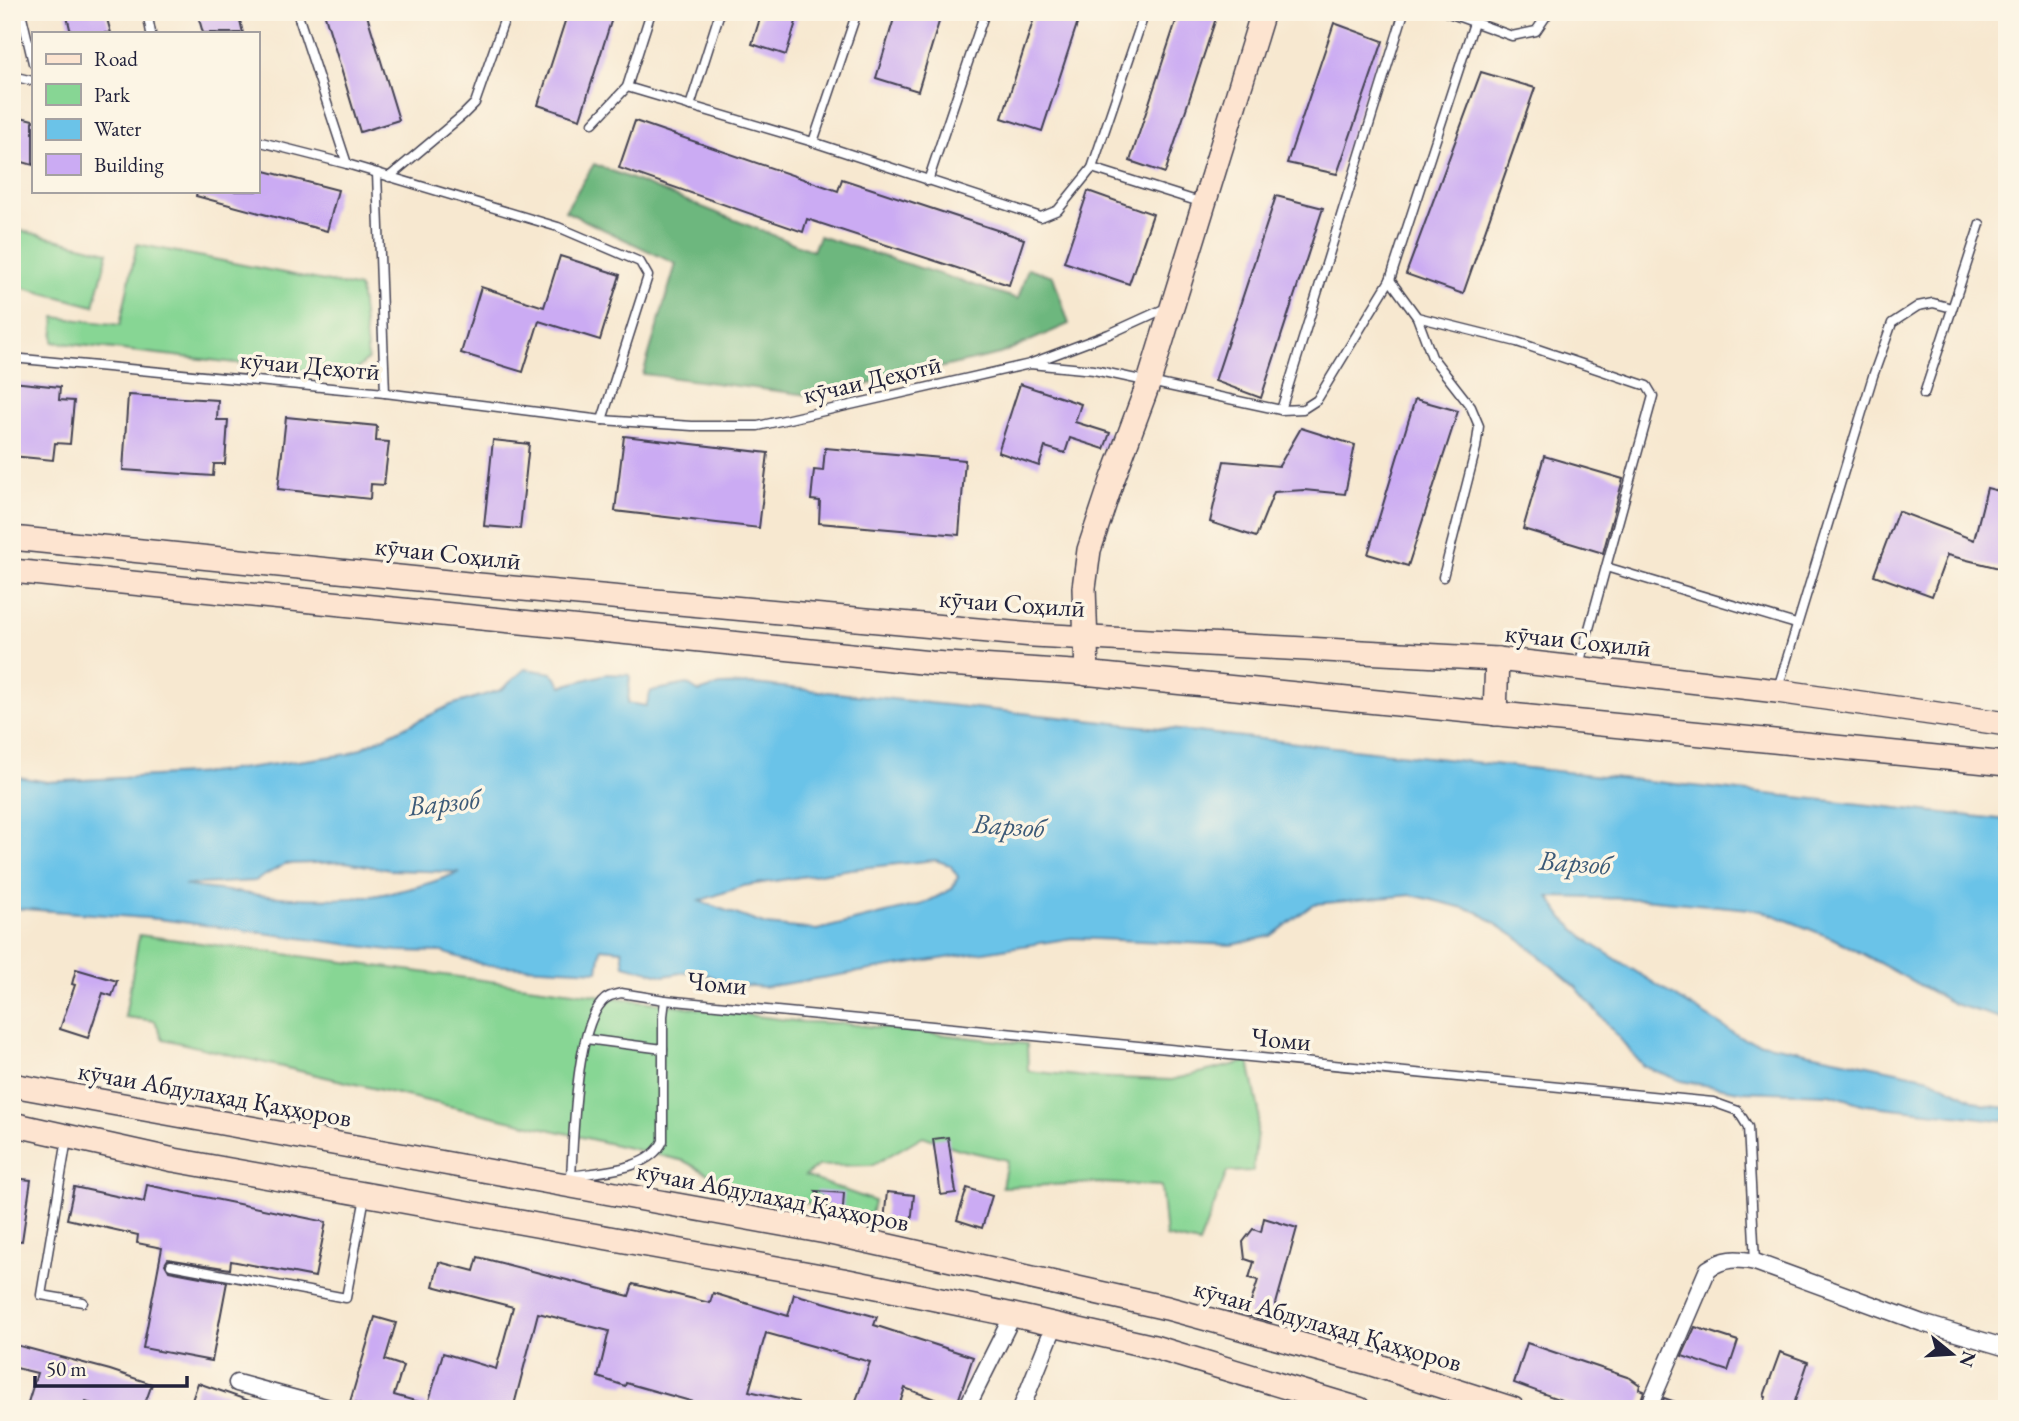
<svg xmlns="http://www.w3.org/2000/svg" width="2019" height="1421" viewBox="0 0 2019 1421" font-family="'EB Garamond',serif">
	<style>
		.green { fill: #87d694; stroke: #547c68; stroke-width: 2 }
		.forest { fill: #6db77e; stroke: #486c5c; stroke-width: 2 }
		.water { fill: #6bc3e8; stroke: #467292; stroke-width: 2; fill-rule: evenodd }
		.building { fill: #cbabf3 }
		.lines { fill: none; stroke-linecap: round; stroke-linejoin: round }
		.lane-casing { stroke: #424051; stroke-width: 11 }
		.street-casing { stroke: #424051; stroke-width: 19 }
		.secondary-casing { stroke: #424051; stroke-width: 26 }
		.lane { stroke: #fff; stroke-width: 8 }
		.street { stroke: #fff; stroke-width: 16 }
		.secondary { stroke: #fde4d0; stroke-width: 23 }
		.labels { text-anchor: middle; stroke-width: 7; stroke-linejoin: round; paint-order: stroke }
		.street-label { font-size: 26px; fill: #22223b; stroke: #fcf5e5 }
		.water-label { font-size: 28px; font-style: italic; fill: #3c5a78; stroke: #fcf5e5 }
	</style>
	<rect width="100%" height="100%" fill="#fcf5e5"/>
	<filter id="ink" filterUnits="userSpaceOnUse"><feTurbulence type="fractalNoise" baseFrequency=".0143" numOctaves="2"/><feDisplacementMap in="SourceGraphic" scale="14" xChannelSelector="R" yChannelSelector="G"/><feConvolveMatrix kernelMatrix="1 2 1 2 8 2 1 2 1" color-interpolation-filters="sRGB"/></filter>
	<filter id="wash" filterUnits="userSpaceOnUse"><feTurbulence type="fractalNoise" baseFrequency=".00686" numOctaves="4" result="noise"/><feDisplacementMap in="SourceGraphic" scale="28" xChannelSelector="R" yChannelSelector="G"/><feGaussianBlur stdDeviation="1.57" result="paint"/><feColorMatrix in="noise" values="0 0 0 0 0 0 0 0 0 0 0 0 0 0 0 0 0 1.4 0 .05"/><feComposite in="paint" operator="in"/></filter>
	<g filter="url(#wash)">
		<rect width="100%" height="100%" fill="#f7e8d0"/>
		<g class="green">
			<path d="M 15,229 L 108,252 L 94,306 L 12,285 L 12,238 Z"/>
			<path d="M 137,244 L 360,288 L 368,359 L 350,376 L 53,342 L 55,317 L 120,325 Z"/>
			<path d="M 139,935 L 802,1022 L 839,1023 L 1027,1044 L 1028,1071 L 1087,1077 L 1171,1080 L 1249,1061 L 1259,1111 L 1253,1171 L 1227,1172 L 1199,1244 L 1166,1237 L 1161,1186 L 1099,1183 L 1002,1187 L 1007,1160 L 959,1149 L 923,1136 L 873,1165 L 818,1166 L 805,1176 L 874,1201 L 871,1215 L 738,1190 L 684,1161 L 163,1039 L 155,1021 L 125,1017 Z"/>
		</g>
		<path class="forest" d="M 594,164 L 813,251 L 819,236 L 1018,299 L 1028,268 L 1053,276 L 1069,324 L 1000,354 L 816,396 L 643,374 L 676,264 L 565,211 Z"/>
		<path class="water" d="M 525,669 L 552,673 L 562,686 L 606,674 L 630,675 L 628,703 L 646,706 L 651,691 L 687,684 L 699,692 L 720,685 L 754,684 L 2007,820 L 2007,934 L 2000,934 L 2007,938 L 2007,1020 L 1954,1004 L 1837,940 L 1761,910 L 1643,899 L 1549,897 L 1563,918 L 1592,944 L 1743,1039 L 1930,1078 L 1983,1105 L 2007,1108 L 2007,1121 L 1865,1105 L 1830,1094 L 1740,1091 L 1681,1081 L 1643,1066 L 1576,987 L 1522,941 L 1476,911 L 1412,895 L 1314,904 L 1271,936 L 1232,945 L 1072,938 L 765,987 L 728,984 L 697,970 L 664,976 L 624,965 L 622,950 L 601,948 L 598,971 L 484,965 L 442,952 L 397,951 L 159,919 L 12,908 L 12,776 L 47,782 L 209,773 L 349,754 L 451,705 L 501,690 ZM 935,860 L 950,865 L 958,877 L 952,889 L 923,904 L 817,930 L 766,925 L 699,901 L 743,886 L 851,869 ZM 345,862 L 390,870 L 459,872 C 386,903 320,903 242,893 C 223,890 203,889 184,885 L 255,881 L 285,864 Z"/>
		<g id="blocks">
			<g class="building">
				<path d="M 66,12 L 105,12 L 111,33 L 71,33 Z"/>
				<path d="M 197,12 L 238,12 L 243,33 L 203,33 Z"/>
				<path d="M 324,12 L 366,12 L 399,120 L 360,132 Z"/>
				<path d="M 568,12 L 614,12 L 580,119 L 538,105 Z"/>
				<path d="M 762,12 L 799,12 L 786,55 L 752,44 Z"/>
				<path d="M 896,12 L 942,12 L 918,91 L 876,78 Z"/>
				<path d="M 1036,12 L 1081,12 L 1042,131 L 1002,118 Z"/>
				<path d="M 1179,12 L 1218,12 L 1165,173 L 1130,161 Z"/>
				<path d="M 1334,23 L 1383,41 L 1337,174 L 1287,163 Z"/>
				<path d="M 1481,72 L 1535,88 L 1463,294 L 1406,274 Z"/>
				<path d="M 12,115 L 33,120 L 33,165 L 12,159 Z"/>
				<path d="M 635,121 L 838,191 L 842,179 L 1024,239 L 1009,285 L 807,219 L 803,232 L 619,168 Z"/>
				<path d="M 257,169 L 338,190 L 327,231 L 196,196 L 197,191 L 257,191 Z"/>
				<path d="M 1088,191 L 1153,214 L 1129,284 L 1064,262 Z"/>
				<path d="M 1276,196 L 1323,208 L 1261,398 L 1215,381 Z"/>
				<path d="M 560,256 L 620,275 L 600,340 L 539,321 L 523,372 L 461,353 L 481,287 L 544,307 Z"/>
				<path d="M 12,382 L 60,387 L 59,400 L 74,401 L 70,444 L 55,443 L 53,460 L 12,456 Z"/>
				<path d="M 1020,384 L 1081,404 L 1075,422 L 1110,433 L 1104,449 L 1070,438 L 1065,453 L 1045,447 L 1039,466 L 998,452 Z"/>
				<path d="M 128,395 L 218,400 L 217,420 L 228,420 L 225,464 L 214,464 L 213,476 L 123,470 Z"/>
				<path d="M 1415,399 L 1458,411 L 1408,566 L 1368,554 Z"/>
				<path d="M 286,417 L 377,426 L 376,441 L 389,442 L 384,485 L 371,484 L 370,499 L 278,489 Z"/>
				<path d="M 1301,428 L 1355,445 L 1345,494 L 1304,490 L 1274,492 L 1256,537 L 1210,522 L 1224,461 L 1279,466 Z"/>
				<path d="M 624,436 L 768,453 L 759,528 L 615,511 Z"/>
				<path d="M 493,440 L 529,444 L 520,529 L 484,526 Z"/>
				<path d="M 825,448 L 965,460 L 959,535 L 819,523 L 820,501 L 811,500 L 814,470 L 823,471 Z"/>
				<path d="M 1544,456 L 1623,479 L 1603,553 L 1523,529 Z"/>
				<path d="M 1987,488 L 2007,493 L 2007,570 L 1947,555 L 1932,596 L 1874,575 L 1898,511 L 1974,540 Z"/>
				<path d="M 76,969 L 117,981 L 112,996 L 103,993 L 88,1038 L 60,1029 L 75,985 L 72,984 Z"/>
				<path d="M 948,1137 L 956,1193 L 941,1195 L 933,1139 Z"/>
				<path d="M 12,1178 L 31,1180 L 22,1241 L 12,1240 Z"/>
				<path d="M 147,1185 L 326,1222 L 315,1277 L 231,1261 L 230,1269 L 168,1259 L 165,1264 L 169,1271 L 227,1282 L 212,1361 L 143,1348 L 162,1248 L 137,1243 L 138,1235 L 67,1219 L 74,1187 L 144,1202 Z"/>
				<path d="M 967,1188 L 992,1196 L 982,1228 L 957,1220 Z"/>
				<path d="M 816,1191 L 844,1193 L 842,1221 L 840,1221 Z"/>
				<path d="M 887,1192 L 914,1195 L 911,1224 L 884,1221 Z"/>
				<path d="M 1264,1218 L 1297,1228 L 1271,1322 L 1247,1315 L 1258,1280 L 1249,1278 L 1254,1262 L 1245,1259 L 1243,1242 L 1253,1229 L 1261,1232 Z"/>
				<path d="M 478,1257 L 629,1296 L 633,1284 L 710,1303 L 713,1293 L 788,1316 L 794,1294 L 877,1317 L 874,1325 L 973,1357 L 956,1407 L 905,1388 L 898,1409 L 853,1409 L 870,1362 L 766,1333 L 749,1391 L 798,1402 L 798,1409 L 725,1409 L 701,1404 L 626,1383 L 625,1386 L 598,1377 L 609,1331 L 538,1313 L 513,1409 L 443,1409 L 428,1404 L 443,1353 L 496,1369 L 513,1307 L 433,1286 L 439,1262 L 474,1271 Z"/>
				<path d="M 375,1317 L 396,1323 L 385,1360 L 403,1366 L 394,1395 L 426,1404 L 425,1409 L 375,1409 L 350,1402 Z"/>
				<path d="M 1695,1327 L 1738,1341 L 1728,1371 L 1682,1356 Z"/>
				<path d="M 1527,1343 L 1630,1378 L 1640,1385 L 1639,1389 L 1644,1391 L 1638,1409 L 1586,1409 L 1514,1383 Z"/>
				<path d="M 12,1344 L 110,1370 L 152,1384 L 143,1409 L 106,1409 L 86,1402 L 84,1409 L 26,1409 L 37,1373 L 12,1367 Z"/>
				<path d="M 1780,1352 L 1808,1362 L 1793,1407 L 1785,1404 L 1784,1409 L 1762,1409 L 1766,1397 L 1764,1396 Z"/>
				<path d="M 198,1383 L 264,1406 L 264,1409 L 189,1409 Z"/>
				<path d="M 1664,1398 L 1687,1406 L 1687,1409 L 1660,1409 Z"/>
			</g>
		</g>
	</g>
	<g filter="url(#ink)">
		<use href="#blocks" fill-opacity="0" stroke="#424051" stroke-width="2"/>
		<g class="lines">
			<defs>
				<g id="lane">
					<path d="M 21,12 L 33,63"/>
					<path d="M 147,12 L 151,33"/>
					<path d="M 297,12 L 347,164"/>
					<path d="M 1446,12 L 1512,36 L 1536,31 L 1549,12"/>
					<path d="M 12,76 L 33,81"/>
					<path d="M 627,87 L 813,142 L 1041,217 L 1058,210 L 1092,168 L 1145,12"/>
					<path d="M 690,106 L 720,12"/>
					<path d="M 593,123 L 627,87 L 651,12"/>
					<path d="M 257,141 L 347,164 L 558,227 L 640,262 L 648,276 L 602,420"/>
					<path d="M 813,142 L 857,12"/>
					<path d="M 1092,168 L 1203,203"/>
					<path d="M 377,173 L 385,393"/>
					<path d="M 389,177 L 463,115 L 475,103 L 507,12"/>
					<path d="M 928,181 L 985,12"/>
					<path d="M 1390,280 L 1417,317 L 1517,342 L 1647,386 L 1653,396 L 1579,665"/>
					<path d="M 1417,317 L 1432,357 L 1471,407 L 1479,426 L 1476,448 L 1443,577"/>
					<path d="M 12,358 L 385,393 L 602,420 L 692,426 L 758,426 L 1030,364 L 1094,370 L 1281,410 L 1303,409 L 1317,400 L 1390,280 L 1474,23"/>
					<path d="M 1032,363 L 1109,334 L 1166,308"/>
					<path d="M 1924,394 L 1980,224"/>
					<path d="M 1281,410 L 1404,12"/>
					<path d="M 1606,567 L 1796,624"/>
					<path d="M 1778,688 L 1873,376 L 1892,323 L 1918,306 L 1933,303 L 1952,308"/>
					<path d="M 621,993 L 665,1000 L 663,1016 L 663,1141 C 649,1171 600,1171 571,1176 C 574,1135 575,1032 602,1002 C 607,996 613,995 621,993 Z"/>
					<path d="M 665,1000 L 1713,1102 L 1738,1111 L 1748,1127 L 1755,1262"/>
					<path d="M 586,1039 L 663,1049"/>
					<path d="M 67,1139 L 41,1295 L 83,1302"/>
					<path d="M 171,1265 L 346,1298 L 365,1197"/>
				</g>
				<g id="street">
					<path d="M 237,1383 L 333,1409"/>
					<path d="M 966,1409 L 1013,1315"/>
					<path d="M 1021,1409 L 1055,1324"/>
					<path d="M 1648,1409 L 1708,1269 C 1724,1258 1736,1258 1755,1262 L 1922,1323 L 2007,1348"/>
				</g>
				<g id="secondary">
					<path d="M 12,538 L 468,584 L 1033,635 L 1497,659 L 1777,691 L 2007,724"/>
					<path d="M 12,571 L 931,663 L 1073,672 L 2007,764"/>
					<path d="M 1087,674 L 1084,588 L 1089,550 L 1112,481 L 1149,382 L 1263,12"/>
					<path d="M 1495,714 L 1497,659"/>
					<path d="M 12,1085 L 826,1232 L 1167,1308 L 1372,1364 L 1513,1409"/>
					<path d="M 12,1124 L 174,1160 L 843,1280 L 1013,1315 L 1154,1347 L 1359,1409"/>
				</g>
			</defs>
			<use href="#lane" class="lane-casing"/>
			<use href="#street" class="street-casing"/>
			<use href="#secondary" class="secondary-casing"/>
			<use href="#lane" class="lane"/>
			<use href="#street" class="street"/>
			<use href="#secondary" class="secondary"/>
		</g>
	</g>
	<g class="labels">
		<g class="street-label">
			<text transform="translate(310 365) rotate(5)" y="9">кӯчаи Деҳотӣ</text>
			<text transform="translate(872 379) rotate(-13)" y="9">кӯчаи Деҳотӣ</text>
			<text transform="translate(448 553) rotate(6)" y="9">кӯчаи Соҳилӣ</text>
			<text transform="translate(1012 603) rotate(4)" y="9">кӯчаи Соҳилӣ</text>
			<text transform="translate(1578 640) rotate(6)" y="9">кӯчаи Соҳилӣ</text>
			<text transform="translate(717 983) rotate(5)" y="9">Чоми</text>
			<text transform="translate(1281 1039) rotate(5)" y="9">Чоми</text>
			<text transform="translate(215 1094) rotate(10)" y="9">кӯчаи Абдулаҳад Қаҳҳоров</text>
			<text transform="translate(773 1196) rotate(11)" y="9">кӯчаи Абдулаҳад Қаҳҳоров</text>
			<text transform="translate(1328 1325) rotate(16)" y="9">кӯчаи Абдулаҳад Қаҳҳоров</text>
		</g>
		<g class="water-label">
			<text transform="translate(444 802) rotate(-6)" y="10">Варзоб</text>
			<text transform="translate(1009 825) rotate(4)" y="10">Варзоб</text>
			<text transform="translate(1575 862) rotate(4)" y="10">Варзоб</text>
		</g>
	</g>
	<rect width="2019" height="1421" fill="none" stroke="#fcf5e5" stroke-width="42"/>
	<rect x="32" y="32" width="228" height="161" fill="#fcf5e5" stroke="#a5a1a1" stroke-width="2"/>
	<rect x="46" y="54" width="35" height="10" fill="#fde4d0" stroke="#a5a1a1" stroke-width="2"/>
	<text x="94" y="66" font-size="21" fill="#22223b">Road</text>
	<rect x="46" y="84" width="35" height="21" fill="#87d694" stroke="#a5a1a1" stroke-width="2"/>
	<text x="94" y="102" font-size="21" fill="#22223b">Park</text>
	<rect x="46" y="119" width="35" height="21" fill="#6bc3e8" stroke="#a5a1a1" stroke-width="2"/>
	<text x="94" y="136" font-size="21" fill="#22223b">Water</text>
	<rect x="46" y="154" width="35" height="21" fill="#cbabf3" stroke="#a5a1a1" stroke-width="2"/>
	<text x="94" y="172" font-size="21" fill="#22223b">Building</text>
	<g transform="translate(1952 1354) rotate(108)" stroke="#fcf5e5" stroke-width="5" paint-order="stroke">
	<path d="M0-5L12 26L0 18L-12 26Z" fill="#22223b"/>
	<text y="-10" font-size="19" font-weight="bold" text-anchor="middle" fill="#22223b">N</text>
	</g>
	<path d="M35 1376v10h152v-10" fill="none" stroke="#22223b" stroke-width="3.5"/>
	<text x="46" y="1376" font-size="21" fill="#22223b" stroke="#fcf5e5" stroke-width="5" paint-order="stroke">50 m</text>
</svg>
